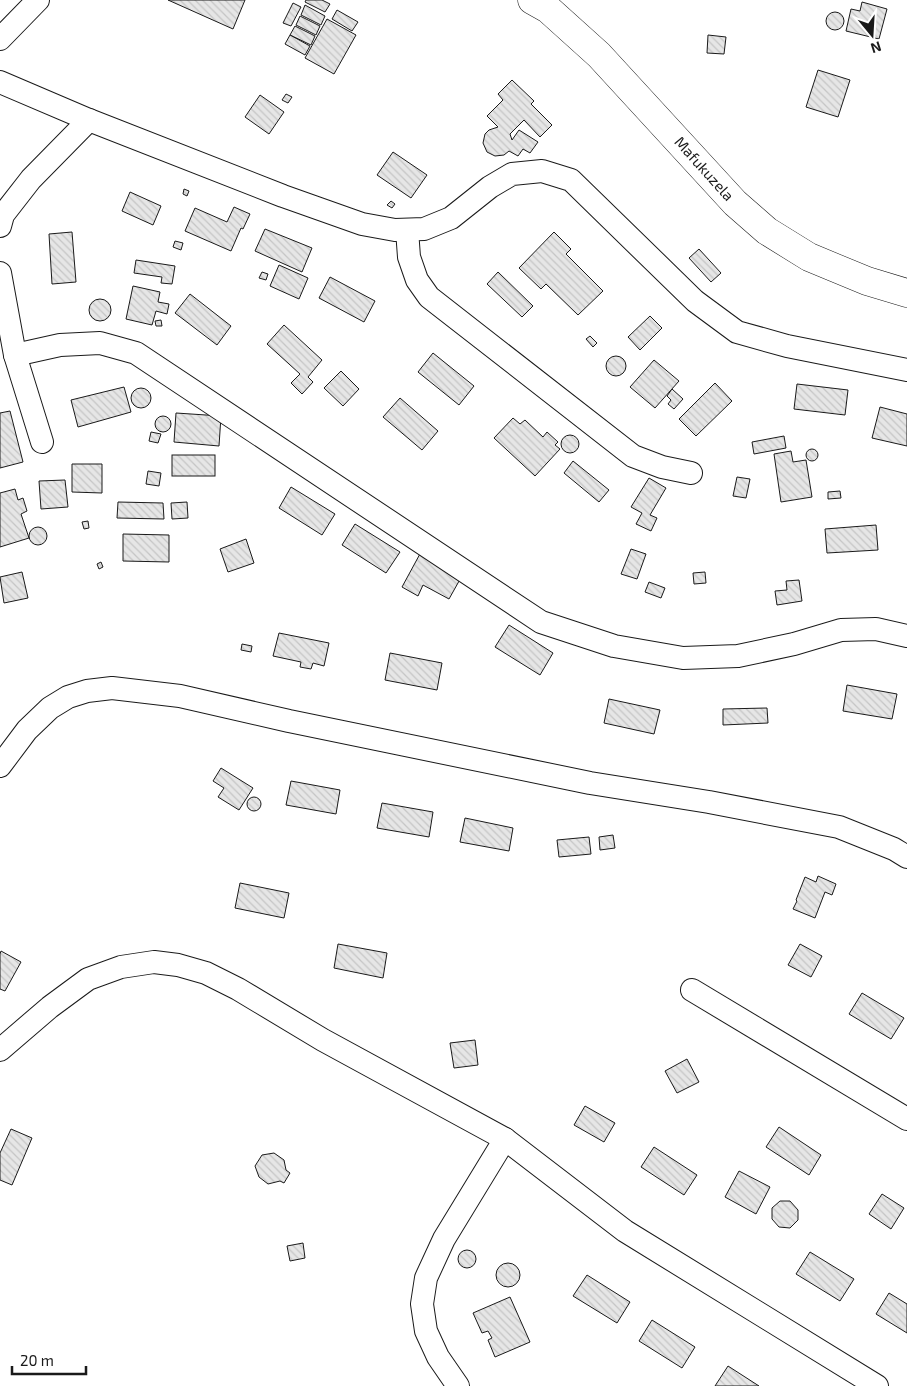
<svg xmlns="http://www.w3.org/2000/svg" width="907" height="1386" viewBox="0 0 907 1386" font-family="'Exo 2',sans-serif">
	<style>
		.building { fill: url(#building-back-hatch); stroke: #1a1a1a }
		.lines { fill: none; stroke-linecap: round; stroke-linejoin: round }
		.street-casing { stroke: #1a1a1a; stroke-width: 24 }
		.secondary-casing { stroke: #1a1a1a; stroke-width: 29 }
		.street { stroke: #fff; stroke-width: 22 }
		.secondary { stroke: #fff; stroke-width: 28 }
		.labels { text-anchor: middle; stroke-width: 4; stroke-linejoin: round; paint-order: stroke }
		.street-label { font-size: 15px; fill: #1a1a1a; stroke: #fff }
	</style>
	<defs>
		<pattern id="building-back-hatch" width="6" height="6" patternUnits="userSpaceOnUse" patternTransform="scale(1.25)"><rect width="6" height="6" fill="#e6e6e6"/><path d="M-1 5l2 2M0 0l6 6M5-1l2 2" fill="none" stroke="#c5c5c5"/></pattern>
	</defs>
	<rect width="100%" height="100%" fill="#fff"/>
	<g class="building">
		<path d="M 168,0 L 245,0 L 233,29 Z"/>
		<path d="M 306,0 L 322,0 L 330,4 L 325,12 L 305,2 Z"/>
		<path d="M 862,2 L 887,9 L 879,39 L 846,31 L 851,9 L 860,11 Z"/>
		<path d="M 293,3 L 301,7 L 291,26 L 283,23 Z"/>
		<path d="M 305,5 L 325,16 L 321,25 L 301,15 Z"/>
		<path d="M 337,10 L 358,22 L 352,31 L 332,19 Z"/>
		<circle cx="835" cy="21" r="9"/>
		<path d="M 300,16 L 320,26 L 316,35 L 296,25 Z"/>
		<path d="M 327,19 L 356,35 L 334,74 L 305,58 Z"/>
		<path d="M 295,26 L 315,36 L 311,45 L 290,35 Z"/>
		<path d="M 290,35 L 310,46 L 305,55 L 285,44 Z"/>
		<path d="M 708,35 L 726,37 L 724,54 L 707,53 Z"/>
		<path d="M 818,70 L 850,80 L 838,117 L 806,107 Z"/>
		<path d="M 512,80 L 534,101 L 531,104 L 552,125 L 540,137 L 524,120 L 510,134 L 512,140 L 519,130 L 538,142 L 530,153 L 523,149 L 518,156 L 509,151 L 504,155 L 495,156 L 487,152 L 483,143 L 485,134 L 489,130 L 498,127 L 487,116 L 503,100 L 498,94 Z"/>
		<path d="M 286,94 L 292,97 L 288,103 L 282,100 Z"/>
		<path d="M 260,95 L 284,112 L 269,134 L 245,117 Z"/>
		<path d="M 393,152 L 427,175 L 411,198 L 377,175 Z"/>
		<path d="M 184,189 L 189,191 L 187,196 L 183,194 Z"/>
		<path d="M 130,192 L 161,206 L 153,225 L 122,211 Z"/>
		<path d="M 391,201 L 395,204 L 392,208 L 387,205 Z"/>
		<path d="M 234,207 L 250,214 L 243,229 L 241,228 L 231,251 L 185,231 L 195,208 L 227,222 Z"/>
		<path d="M 265,229 L 312,248 L 302,272 L 255,251 Z"/>
		<path d="M 72,232 L 76,282 L 52,284 L 49,234 Z"/>
		<path d="M 554,232 L 571,249 L 566,254 L 603,291 L 578,315 L 546,284 L 541,289 L 519,268 Z"/>
		<path d="M 175,241 L 183,243 L 181,250 L 173,247 Z"/>
		<path d="M 699,249 L 721,273 L 711,282 L 689,258 Z"/>
		<path d="M 136,260 L 175,266 L 172,284 L 161,283 L 162,277 L 134,273 Z"/>
		<path d="M 279,265 L 308,278 L 299,299 L 270,286 Z"/>
		<path d="M 262,272 L 268,274 L 266,280 L 259,278 Z"/>
		<path d="M 498,272 L 533,306 L 522,317 L 487,284 Z"/>
		<path d="M 330,277 L 375,301 L 364,322 L 319,298 Z"/>
		<path d="M 133,286 L 160,292 L 158,302 L 169,304 L 167,314 L 156,311 L 152,325 L 126,319 Z"/>
		<path d="M 190,294 L 231,326 L 217,345 L 175,313 Z"/>
		<circle cx="100" cy="310" r="11"/>
		<path d="M 650,316 L 662,328 L 640,350 L 628,337 Z"/>
		<path d="M 161,320 L 162,326 L 156,326 L 155,321 Z"/>
		<path d="M 284,325 L 322,360 L 308,377 L 313,382 L 302,394 L 291,383 L 300,374 L 267,344 Z"/>
		<path d="M 590,336 L 597,343 L 593,347 L 586,339 Z"/>
		<path d="M 433,353 L 474,386 L 459,405 L 418,372 Z"/>
		<circle cx="616" cy="366" r="10"/>
		<path d="M 654,360 L 679,381 L 655,408 L 630,387 Z"/>
		<path d="M 341,371 L 359,389 L 343,406 L 324,388 Z"/>
		<path d="M 715,383 L 732,401 L 696,436 L 679,419 Z"/>
		<path d="M 797,384 L 848,390 L 845,415 L 794,409 Z"/>
		<path d="M 124,387 L 131,412 L 78,427 L 71,400 Z"/>
		<circle cx="141" cy="398" r="10"/>
		<path d="M 672,389 L 683,399 L 674,409 L 668,404 L 671,400 L 667,396 Z"/>
		<path d="M 400,398 L 438,431 L 422,450 L 383,417 Z"/>
		<path d="M 880,407 L 907,414 L 907,446 L 872,438 Z"/>
		<path d="M 10,411 L 23,462 L 0,468 L 0,413 Z"/>
		<path d="M 176,413 L 221,416 L 219,446 L 174,442 Z"/>
		<circle cx="163" cy="424" r="8"/>
		<path d="M 513,418 L 520,424 L 525,420 L 543,437 L 547,432 L 558,442 L 555,445 L 560,449 L 535,476 L 494,438 Z"/>
		<path d="M 151,432 L 161,434 L 158,443 L 149,441 Z"/>
		<circle cx="570" cy="444" r="9"/>
		<path d="M 784,436 L 786,448 L 754,454 L 752,442 Z"/>
		<circle cx="812" cy="455" r="6"/>
		<path d="M 791,451 L 793,462 L 806,460 L 812,497 L 781,502 L 774,454 Z"/>
		<rect x="172" y="455" width="43" height="21"/>
		<path d="M 573,461 L 609,490 L 599,502 L 564,473 Z"/>
		<path d="M 72,464 L 102,464 L 102,493 L 72,492 Z"/>
		<path d="M 148,471 L 161,473 L 159,486 L 146,484 Z"/>
		<path d="M 737,477 L 750,479 L 746,498 L 733,496 Z"/>
		<path d="M 649,478 L 666,488 L 650,515 L 657,518 L 651,531 L 636,524 L 642,513 L 631,507 Z"/>
		<path d="M 65,480 L 68,507 L 41,509 L 39,481 Z"/>
		<path d="M 291,487 L 335,514 L 322,535 L 279,508 Z"/>
		<path d="M 15,489 L 18,500 L 23,498 L 27,511 L 21,514 L 29,538 L 0,547 L 0,493 Z"/>
		<path d="M 840,491 L 841,498 L 828,499 L 828,492 Z"/>
		<path d="M 118,502 L 163,503 L 164,519 L 117,518 Z"/>
		<path d="M 187,502 L 188,518 L 172,519 L 171,503 Z"/>
		<path d="M 88,521 L 89,528 L 84,529 L 82,522 Z"/>
		<path d="M 355,524 L 400,552 L 386,573 L 342,545 Z"/>
		<path d="M 876,525 L 878,550 L 827,553 L 825,529 Z"/>
		<circle cx="38" cy="536" r="9"/>
		<path d="M 123,534 L 169,535 L 169,562 L 123,561 Z"/>
		<path d="M 246,539 L 254,563 L 228,572 L 220,549 Z"/>
		<path d="M 631,549 L 646,554 L 637,579 L 621,574 Z"/>
		<path d="M 421,552 L 463,574 L 449,599 L 423,585 L 418,596 L 402,587 Z"/>
		<path d="M 101,562 L 103,567 L 99,569 L 97,564 Z"/>
		<path d="M 22,572 L 28,598 L 4,603 L 0,577 Z"/>
		<path d="M 705,572 L 706,583 L 694,584 L 693,573 Z"/>
		<path d="M 799,580 L 802,601 L 777,605 L 775,591 L 787,590 L 786,581 Z"/>
		<path d="M 649,582 L 665,588 L 661,598 L 645,592 Z"/>
		<path d="M 509,625 L 553,653 L 540,675 L 495,647 Z"/>
		<path d="M 279,633 L 329,643 L 324,666 L 313,663 L 311,669 L 300,667 L 301,662 L 273,656 Z"/>
		<path d="M 242,644 L 252,646 L 251,652 L 241,650 Z"/>
		<path d="M 390,653 L 442,663 L 437,690 L 385,680 Z"/>
		<path d="M 847,685 L 897,694 L 892,719 L 843,711 Z"/>
		<path d="M 609,699 L 660,710 L 654,734 L 604,723 Z"/>
		<path d="M 767,708 L 768,723 L 723,725 L 723,709 Z"/>
		<path d="M 221,768 L 253,788 L 239,810 L 218,797 L 224,788 L 213,781 Z"/>
		<path d="M 291,781 L 340,790 L 336,814 L 286,805 Z"/>
		<circle cx="254" cy="804" r="7"/>
		<path d="M 382,803 L 433,812 L 429,837 L 377,828 Z"/>
		<path d="M 465,818 L 513,828 L 509,851 L 460,842 Z"/>
		<path d="M 613,835 L 615,848 L 600,850 L 599,837 Z"/>
		<path d="M 589,837 L 591,854 L 559,857 L 557,840 Z"/>
		<path d="M 818,876 L 836,884 L 832,895 L 825,892 L 815,918 L 793,909 L 797,901 L 796,900 L 805,877 L 816,882 Z"/>
		<path d="M 240,883 L 289,893 L 284,918 L 235,908 Z"/>
		<path d="M 338,944 L 387,953 L 383,978 L 334,968 Z"/>
		<path d="M 800,944 L 822,956 L 811,977 L 788,965 Z"/>
		<path d="M 1,951 L 21,962 L 5,991 L 0,989 L 0,954 Z"/>
		<path d="M 862,993 L 904,1018 L 891,1039 L 849,1014 Z"/>
		<path d="M 475,1040 L 478,1065 L 454,1068 L 450,1043 Z"/>
		<path d="M 687,1059 L 699,1082 L 677,1093 L 665,1071 Z"/>
		<path d="M 585,1106 L 615,1123 L 604,1142 L 574,1125 Z"/>
		<path d="M 779,1127 L 821,1155 L 809,1175 L 766,1147 Z"/>
		<path d="M 11,1129 L 32,1138 L 12,1185 L 0,1180 L 0,1153 Z"/>
		<path d="M 654,1147 L 697,1175 L 684,1195 L 641,1167 Z"/>
		<path d="M 274,1153 L 284,1160 L 286,1170 L 290,1173 L 284,1183 L 280,1181 L 268,1184 L 259,1177 L 255,1166 L 262,1155 Z"/>
		<path d="M 739,1171 L 770,1187 L 756,1214 L 725,1197 Z"/>
		<path d="M 882,1194 L 904,1208 L 891,1229 L 869,1214 Z"/>
		<path d="M 780,1201 L 790,1201 L 798,1210 L 798,1220 L 790,1228 L 779,1227 L 772,1219 L 772,1208 Z"/>
		<path d="M 303,1243 L 305,1258 L 290,1261 L 287,1246 Z"/>
		<circle cx="467" cy="1259" r="9"/>
		<path d="M 810,1252 L 854,1279 L 840,1301 L 796,1274 Z"/>
		<circle cx="508" cy="1275" r="12"/>
		<path d="M 587,1275 L 630,1302 L 617,1323 L 573,1296 Z"/>
		<path d="M 889,1293 L 907,1304 L 907,1333 L 876,1314 Z"/>
		<path d="M 510,1297 L 530,1342 L 495,1357 L 488,1340 L 492,1338 L 488,1331 L 482,1333 L 473,1313 Z"/>
		<path d="M 652,1320 L 695,1347 L 682,1368 L 639,1341 Z"/>
		<path d="M 728,1366 L 759,1386 L 715,1386 Z"/>
	</g>
	<g class="lines">
		<defs>
			<g id="street">
				<path d="M 0,39 L 38,0"/>
				<path d="M 0,82 L 89,120 L 283,196 L 362,224 L 395,230 L 424,229 L 451,218 L 490,187 L 512,174 L 542,171 L 571,180 L 695,301 L 737,332 L 787,346 L 907,370"/>
				<path d="M 0,226 L 3,215 L 31,179 L 89,120"/>
				<path d="M 407,230 L 409,257 L 417,280 L 429,297 L 633,456 L 662,467 L 691,473"/>
				<path d="M 0,273 L 15,355 L 42,442"/>
				<path d="M 15,355 L 60,345 L 100,343 L 136,353 L 541,622 L 614,646 L 683,658 L 738,656 L 794,644 L 841,630 L 876,629 L 907,636"/>
				<path d="M 0,766 L 27,730 L 50,708 L 68,697 L 87,691 L 112,688 L 180,696 L 289,721 L 590,783 L 709,802 L 839,827 L 894,849 L 907,857"/>
				<path d="M 692,990 L 907,1119"/>
				<path d="M 0,1050 L 50,1007 L 88,979 L 121,967 L 154,962 L 178,965 L 206,973 L 238,989 L 323,1040 L 505,1139 L 625,1231 L 877,1386"/>
				<path d="M 458,1386 L 438,1357 L 426,1331 L 422,1304 L 426,1278 L 444,1239 L 505,1139"/>
			</g>
			<path id="secondary" d="M 532,0 L 548,9 L 599,55 L 735,203 L 767,231 L 809,257 L 867,281 L 907,293"/>
		</defs>
		<use href="#street" class="street-casing"/>
		<use href="#secondary" class="secondary-casing"/>
		<use href="#street" class="street"/>
		<use href="#secondary" class="secondary"/>
	</g>
	<g class="labels">
		<g class="street-label">
			<text transform="translate(704 169) rotate(48)" y="5">Mafukuzela</text>
		</g>
	</g>
	<g transform="translate(872 35) rotate(162)" stroke="#ffffff" stroke-width="4" paint-order="stroke">
	<path d="M0-4L9 19L0 12L-9 19Z" fill="#1a1a1a"/>
	<text y="-8" font-size="14" font-weight="bold" text-anchor="middle" fill="#1a1a1a">N</text>
	</g>
	<path d="M12 1366v8h74v-8" fill="none" stroke="#1a1a1a" stroke-width="2.5"/>
	<text x="20" y="1366" font-size="15" fill="#1a1a1a" stroke="#ffffff" stroke-width="4" paint-order="stroke">20 m</text>
</svg>
